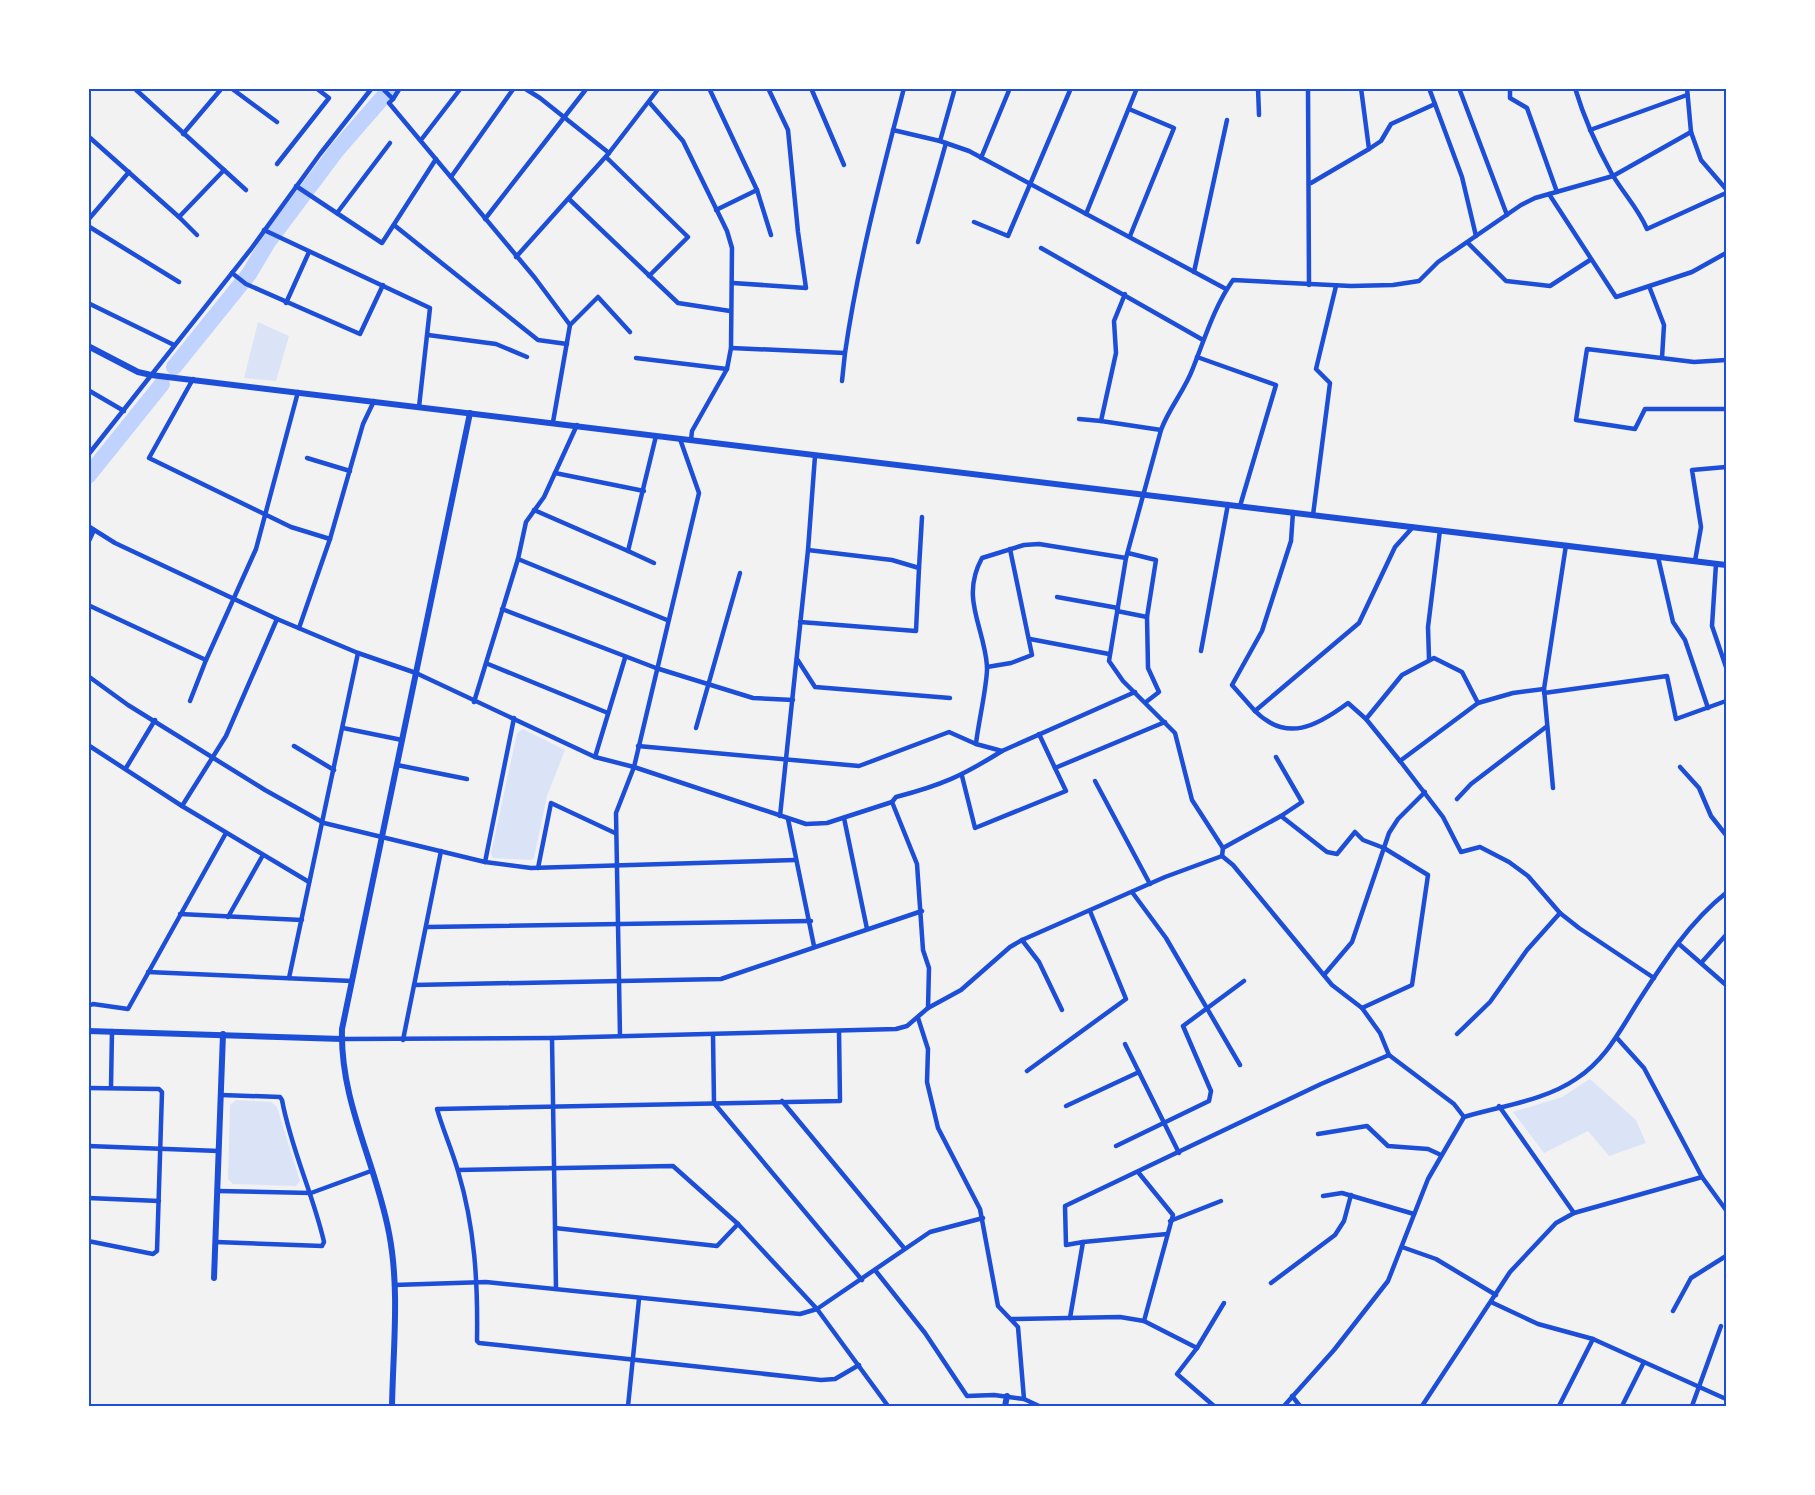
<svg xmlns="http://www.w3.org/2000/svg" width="1815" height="1495" viewBox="0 0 1815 1495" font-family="'Space Grotesk',sans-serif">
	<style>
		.green { fill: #dbe4f7 }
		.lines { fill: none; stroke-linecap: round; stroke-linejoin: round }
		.river { stroke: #bfd3fe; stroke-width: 16 }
		.minor { stroke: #1d4ed8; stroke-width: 4.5 }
		.tertiary { stroke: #1d4ed8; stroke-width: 6 }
		.neatline { fill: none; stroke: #1d4ed8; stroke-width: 2 }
	</style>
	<rect width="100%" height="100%" fill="#f2f2f2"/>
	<g class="green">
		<path d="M 258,322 L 289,336 L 276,381 L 244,378 Z"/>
		<path d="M 523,729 L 565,750 L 547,796 L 534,858 L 531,860 L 493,858 L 491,853 L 517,733 Z"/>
		<path d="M 1590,1079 L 1636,1120 L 1646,1143 L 1609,1156 L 1588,1131 L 1544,1153 L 1513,1112 L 1562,1097 Z"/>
		<path d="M 236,1100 L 272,1102 L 277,1107 L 300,1181 L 296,1186 L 233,1184 L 228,1179 L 230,1105 Z"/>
	</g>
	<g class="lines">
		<g class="river">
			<path d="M 174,367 L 249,274 L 268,242 L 337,150 L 391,88"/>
			<path d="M 88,476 L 162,384"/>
		</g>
		<g class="minor">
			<path d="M 231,88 L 277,122"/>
			<path d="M 382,88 L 393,99 L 389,103 L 535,278 L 570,325 L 553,422"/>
			<path d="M 524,88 L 540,98 L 609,153"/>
			<path d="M 709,88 L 757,190 L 716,210"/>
			<path d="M 811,88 L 844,165"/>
			<path d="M 1258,88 L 1259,115"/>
			<path d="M 1308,88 L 1309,285"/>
			<path d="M 1429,88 L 1462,177 L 1476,236"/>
			<path d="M 1459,88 L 1507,215"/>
			<path d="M 1510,88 L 1510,98 L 1527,108 L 1557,192"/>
			<path d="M 1575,88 C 1584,118 1597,147 1612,174 C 1623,193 1638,208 1647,229 L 1726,193"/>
			<path d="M 1687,88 L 1691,132 L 1701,160 L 1726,189"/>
			<path d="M 393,99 L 400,88"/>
			<path d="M 649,102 L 683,141 L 727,231 L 732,248 L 731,348 L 727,369 L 692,431 L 691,440"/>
			<path d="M 1129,109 L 1174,128 L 1130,236"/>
			<path d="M 893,130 L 940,141 L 969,151 L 1226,289"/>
			<path d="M 1590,130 L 1687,95"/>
			<path d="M 183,134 L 222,88"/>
			<path d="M 88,136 L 179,217 L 224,170 L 134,88"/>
			<path d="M 421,140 L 461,88"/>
			<path d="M 940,141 L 955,88"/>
			<path d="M 1369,149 L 1381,141 L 1391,124 L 1435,104"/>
			<path d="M 606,157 L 688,237 L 649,276"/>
			<path d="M 981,158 L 1010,88"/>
			<path d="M 277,164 L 329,98 L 316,88"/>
			<path d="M 224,170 L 246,190"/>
			<path d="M 451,177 L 514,88"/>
			<path d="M 1311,183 L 1369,149 L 1361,88"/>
			<path d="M 296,186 L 382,243 L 436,159"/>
			<path d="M 757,190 L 771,235"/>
			<path d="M 1549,194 L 1616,297 L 1692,272 L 1726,253"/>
			<path d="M 569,199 L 678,303 L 730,311"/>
			<path d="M 337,213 L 390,143"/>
			<path d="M 1086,214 L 1137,88"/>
			<path d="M 179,217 L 197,235"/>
			<path d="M 485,219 L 587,88"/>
			<path d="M 88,220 L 129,172"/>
			<path d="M 974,222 L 1008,236 L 1071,88"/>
			<path d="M 394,225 L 538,340 L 567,344"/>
			<path d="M 88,226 L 179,282"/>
			<path d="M 264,230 L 430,308 L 419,407"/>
			<path d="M 918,242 L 946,143"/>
			<path d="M 1468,243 L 1506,281 L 1550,286 L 1590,260"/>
			<path d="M 1041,248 L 1203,340"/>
			<path d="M 516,257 L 609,153 L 659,88"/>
			<path d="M 1194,272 L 1227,120"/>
			<path d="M 232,273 L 246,284 L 360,334 L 383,285"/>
			<path d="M 733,283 L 806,288 L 798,232 L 788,130 L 768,88"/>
			<path d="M 1649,286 L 1664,325 L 1662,358"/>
			<path d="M 1125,294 L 1114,321 L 1116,353 L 1101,421 L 1161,430"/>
			<path d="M 88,303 L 174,345"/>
			<path d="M 286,303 L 309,252"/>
			<path d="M 570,325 L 598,297 L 630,332"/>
			<path d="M 428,335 L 496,344 L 527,357"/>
			<path d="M 731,348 L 845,353 C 858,263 881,177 904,88"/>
			<path d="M 1197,357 L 1276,385 L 1240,506"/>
			<path d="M 636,358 L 727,369"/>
			<path d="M 1726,360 L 1694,362 L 1587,349 L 1576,420 L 1635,429 L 1645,409 L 1726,409"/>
			<path d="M 193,379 L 149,458 L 291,527 L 330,539"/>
			<path d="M 842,381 L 845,353"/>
			<path d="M 88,390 L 124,411"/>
			<path d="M 1079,419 L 1101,421"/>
			<path d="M 88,455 L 251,249 L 320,154 L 372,88"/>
			<path d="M 307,458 L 350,471"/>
			<path d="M 555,473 L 644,491"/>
			<path d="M 534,510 L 628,551 L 656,436"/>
			<path d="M 1293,512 L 1291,541 L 1262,631 L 1232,685 L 1255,711 L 1359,623 L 1395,547 L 1413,527"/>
			<path d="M 1313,515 L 1330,383 L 1316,369 L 1336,286"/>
			<path d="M 88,526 L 115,543 L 277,619 L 358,653 L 416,673 L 595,757 L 634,767 L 806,824 L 827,823 L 892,802 L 917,864 L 923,950 L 929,968 L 928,1008"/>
			<path d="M 88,543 L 94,530"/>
			<path d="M 628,551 L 654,563"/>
			<path d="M 1128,553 L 1156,560 L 1147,617 L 1148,668 L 1159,692 L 1146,702"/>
			<path d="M 1658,557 L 1673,622 L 1685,640 L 1708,708"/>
			<path d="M 1126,558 L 1039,544 L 1024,545 L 982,558 C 960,598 984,626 987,666 C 988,682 978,724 976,744 L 1002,751 L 1135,692"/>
			<path d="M 518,559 L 667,620"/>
			<path d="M 1695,561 L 1701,527 L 1692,470 L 1726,467"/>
			<path d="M 1716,564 L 1712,626 L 1726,667"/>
			<path d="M 919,568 L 922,517"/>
			<path d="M 1057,597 L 1118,608"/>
			<path d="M 88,605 L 206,660 L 256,549 L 298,392"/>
			<path d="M 502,609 L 656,668 L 753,698 L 793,700"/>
			<path d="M 1117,611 L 1147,617"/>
			<path d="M 800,622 L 916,631 L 919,568 L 892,560 L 808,550"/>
			<path d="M 299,628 L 330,539 L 363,424 L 374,401"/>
			<path d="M 1030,639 L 1109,654"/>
			<path d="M 1201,651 L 1228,504"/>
			<path d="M 797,659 L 815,687 L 950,698"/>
			<path d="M 1429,659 L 1428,627 L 1440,530"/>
			<path d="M 488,664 L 608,713"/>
			<path d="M 987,667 L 1011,663 L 1032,655 L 1010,549"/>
			<path d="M 88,676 L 128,705 L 265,790 L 324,823 L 485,862 L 531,868 L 795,860"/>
			<path d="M 1544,689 L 1513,693 L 1478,703 L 1400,761 L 1443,817 L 1461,852 L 1480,847 L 1509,862 L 1528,876 L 1560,913 L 1579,928 L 1654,978"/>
			<path d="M 1544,693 L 1667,676 L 1676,719 L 1726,701"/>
			<path d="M 190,701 L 206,660"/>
			<path d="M 474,702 L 518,559 L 526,522 L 544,497 L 577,425"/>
			<path d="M 1255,711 C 1287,743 1317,726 1348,703 L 1366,719 L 1400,761"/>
			<path d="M 1366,719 L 1402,675 L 1434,658 L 1462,672 L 1478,703"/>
			<path d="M 343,728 L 402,740"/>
			<path d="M 696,728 L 740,573"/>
			<path d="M 1039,734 L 1055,768 L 1165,722"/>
			<path d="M 88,745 L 182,806 L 309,882"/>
			<path d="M 294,746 L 334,770"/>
			<path d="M 638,746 L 859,766 L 949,732 L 976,744"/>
			<path d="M 595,757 L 625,658"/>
			<path d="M 1276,757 L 1302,802 L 1281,816"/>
			<path d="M 397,765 L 467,779"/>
			<path d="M 1680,767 L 1699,788 L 1711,816 L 1726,835"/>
			<path d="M 126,768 L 155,720"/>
			<path d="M 962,776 L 975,828 L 1066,791 L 1055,768"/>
			<path d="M 1095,781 L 1150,884"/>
			<path d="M 1553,788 L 1544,689 L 1566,545"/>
			<path d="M 1457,799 L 1471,784 L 1546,727"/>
			<path d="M 892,802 L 896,797 C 942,785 962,776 1002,751"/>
			<path d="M 182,806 L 226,736 L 277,619"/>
			<path d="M 780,816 L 808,550 L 815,456"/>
			<path d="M 844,818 L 867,929"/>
			<path d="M 788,819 L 814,946"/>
			<path d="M 1223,848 L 1281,816 L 1327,852 L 1337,854 L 1355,832 L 1363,840 L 1384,848 L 1428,875 L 1412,985 L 1362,1008"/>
			<path d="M 1222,856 L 1223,848 L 1192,800 L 1175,733 L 1123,681 L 1109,661 L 1126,558 L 1161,430 C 1169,408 1185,390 1193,368 C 1205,338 1214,307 1233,280 L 1351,286 L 1393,285 L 1419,281 L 1438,262 L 1521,205 L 1535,198 L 1613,176 L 1691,132"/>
			<path d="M 485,862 L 514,718"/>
			<path d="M 538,868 L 551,803 L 615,833"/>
			<path d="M 1132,892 L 1166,938 L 1240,1065"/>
			<path d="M 180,914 L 302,920"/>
			<path d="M 228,917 L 263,855"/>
			<path d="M 427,927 L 811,921"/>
			<path d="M 1022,940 L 1039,962 L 1062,1010"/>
			<path d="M 1679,944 L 1726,985"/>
			<path d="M 1702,962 L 1726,935"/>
			<path d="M 148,972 L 352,981"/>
			<path d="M 1324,975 L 1352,942 L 1389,833 L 1398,819 L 1425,792"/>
			<path d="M 289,978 L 358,653"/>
			<path d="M 414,985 L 721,979 L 922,911"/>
			<path d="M 88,1006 L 93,1004 L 128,1009 L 226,833"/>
			<path d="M 918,1018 L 928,1049 L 927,1082 L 938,1128 L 980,1209 L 998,1306 L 1018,1327 L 1024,1399"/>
			<path d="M 839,1031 L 840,1101 L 437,1109 C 443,1130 452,1150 458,1171 C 475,1228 478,1283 477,1341 L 479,1343 L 821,1380 L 835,1379 L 859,1365"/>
			<path d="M 1457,1034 L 1490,1002 L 1527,950 L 1560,913"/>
			<path d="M 713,1035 L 714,1103 L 862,1280"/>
			<path d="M 620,1036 L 616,813 L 634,767 L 699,493 L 680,439"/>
			<path d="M 552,1038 L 556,1289"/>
			<path d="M 1617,1038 L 1644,1068 L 1702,1177 L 1726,1210"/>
			<path d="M 342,1039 L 552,1038 L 896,1029 L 907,1026 L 928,1008 L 961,990 L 1010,947 L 1022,940 L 1165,877 L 1222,856 L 1233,865 L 1332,985 L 1362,1008 L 1380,1033 L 1389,1055 L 1454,1104 L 1464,1117"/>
			<path d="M 403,1040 L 441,851"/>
			<path d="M 1125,1044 L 1179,1153"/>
			<path d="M 1027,1071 L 1126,999 L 1090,911"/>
			<path d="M 111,1087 L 112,1031"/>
			<path d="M 88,1088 L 159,1089 L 162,1092 L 157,1251 L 153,1254 L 88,1241"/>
			<path d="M 782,1101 L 904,1248"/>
			<path d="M 1066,1106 L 1139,1072"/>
			<path d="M 1499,1106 L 1574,1213"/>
			<path d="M 1318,1134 L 1367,1126 L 1388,1146 L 1428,1149 L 1441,1155"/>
			<path d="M 88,1146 L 219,1151"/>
			<path d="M 1116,1146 L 1209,1101 L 1211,1091 L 1183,1026 L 1244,981"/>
			<path d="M 458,1170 L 673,1166 L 738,1224 L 817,1309 L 888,1406"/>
			<path d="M 1138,1172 L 1173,1215 L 1144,1321"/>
			<path d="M 218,1191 L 311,1193 L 371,1171"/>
			<path d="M 1323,1196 L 1342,1193 L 1414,1214"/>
			<path d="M 88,1198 L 159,1201"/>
			<path d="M 1170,1221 L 1221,1201"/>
			<path d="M 555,1228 L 717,1246 L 738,1224"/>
			<path d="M 216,1242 L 322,1246 L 324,1242 C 313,1194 291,1149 282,1100 L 280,1097 L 221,1095"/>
			<path d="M 1083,1242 L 1167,1234"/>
			<path d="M 1402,1247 L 1436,1259 L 1496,1295"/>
			<path d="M 875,1270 L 925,1333 L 967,1396 L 994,1395 L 1024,1399 L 1039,1406"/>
			<path d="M 1271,1283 L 1335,1235 L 1344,1221 L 1351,1195"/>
			<path d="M 394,1285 L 486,1282 L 800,1314 L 817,1309 L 930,1232 L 983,1218"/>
			<path d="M 1491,1302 L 1538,1324 L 1593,1339 L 1726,1399"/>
			<path d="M 1673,1311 L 1691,1278 L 1726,1256"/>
			<path d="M 1070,1318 L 1083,1242 L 1066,1245 L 1065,1206 L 1321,1084 L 1389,1055"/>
			<path d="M 1012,1319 L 1120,1317 L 1144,1321 L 1197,1348 L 1177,1374 L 1214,1406"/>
			<path d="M 1197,1348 L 1224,1303"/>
			<path d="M 1292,1396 L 1300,1406"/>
			<path d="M 628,1406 L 639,1299"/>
			<path d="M 1284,1406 L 1334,1350 L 1388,1281 L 1428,1179 L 1464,1117 C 1500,1106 1544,1101 1576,1079 C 1606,1059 1619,1032 1638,1002 C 1663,963 1690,921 1726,893"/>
			<path d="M 1422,1406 L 1510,1272 L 1556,1223 L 1574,1213 L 1702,1177"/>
			<path d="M 1559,1406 L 1593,1339"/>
			<path d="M 1622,1406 L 1644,1362"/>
			<path d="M 1692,1406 L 1721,1326"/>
		</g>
		<g class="tertiary">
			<path d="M 88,346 L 138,372 L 151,375 L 1726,565"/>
			<path d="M 88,1031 L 342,1039"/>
			<path d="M 214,1278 L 223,1034"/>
			<path d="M 392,1406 C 393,1350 400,1289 389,1233 C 376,1163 340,1102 342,1029 L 470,413"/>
			<path d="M 1005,1406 L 1007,1396"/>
		</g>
	</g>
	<rect width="1815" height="1495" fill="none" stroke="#ffffff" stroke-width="180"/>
	<rect x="90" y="90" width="1635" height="1315" class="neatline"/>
</svg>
